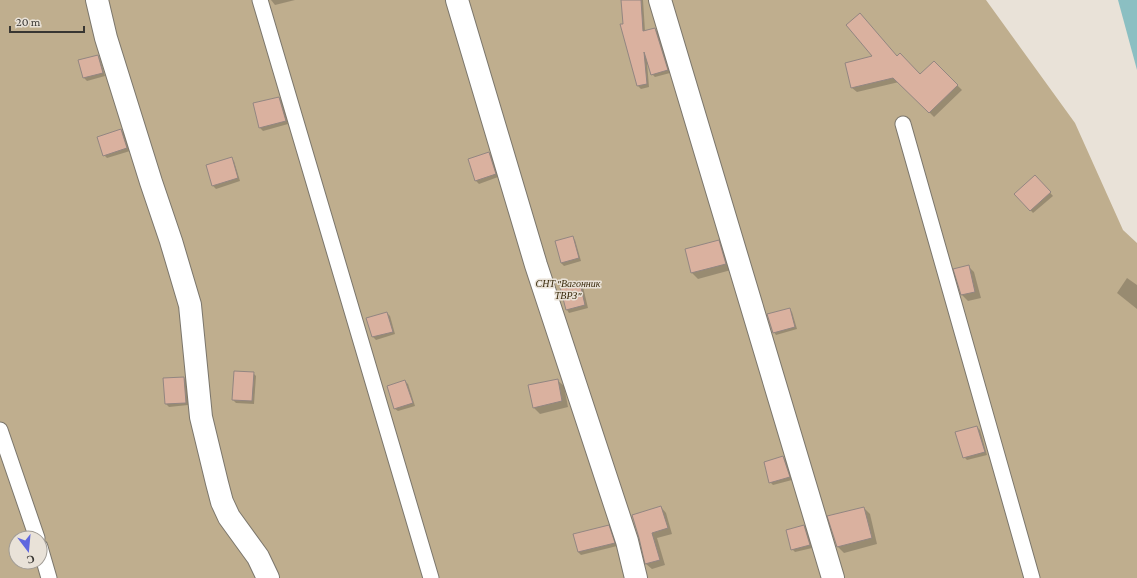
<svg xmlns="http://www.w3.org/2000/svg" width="1137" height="578" viewBox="0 0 1137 578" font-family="'Crimson Pro',serif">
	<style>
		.green { fill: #bfae8e; fill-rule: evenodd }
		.water { fill: #8bbfc2 }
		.shadow { fill: #0003 }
		.building { fill: #dab19f; stroke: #928681 }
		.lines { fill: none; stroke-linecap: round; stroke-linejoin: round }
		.lane-casing { stroke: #7b766c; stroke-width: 17 }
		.street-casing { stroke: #7b766c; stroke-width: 24 }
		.lane { stroke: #fff; stroke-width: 15 }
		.street { stroke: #fff; stroke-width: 22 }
		.labels { text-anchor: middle; stroke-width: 3; stroke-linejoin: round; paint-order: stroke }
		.park-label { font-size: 10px; font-style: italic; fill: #392a0b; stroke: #e9e2d8 }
	</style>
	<rect width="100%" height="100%" fill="#e9e2d8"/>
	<path class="green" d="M 0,0 L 986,0 L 1075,123 L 1123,230 L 1137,243 L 1137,578 L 0,578 ZM 16,538 L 40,538 L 40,562 L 16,562 Z"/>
	<path class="water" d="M 1118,0 L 1137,0 L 1137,70 Z"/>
	<g class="shadow">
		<path d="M 271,0 L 295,0 L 275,5 Z"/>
		<path d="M 622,0 L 643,0 L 645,31 L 655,29 L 658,32 L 670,73 L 655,77 L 652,74 L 647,63 L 649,87 L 641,89 L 638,86 L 624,24 Z"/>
		<path d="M 98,56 L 100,59 L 105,76 L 87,81 L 84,78 L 79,60 Z"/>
		<path d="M 897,57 L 920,76 L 934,62 L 962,90 L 934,117 L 899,82 L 857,92 L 852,88 Z"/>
		<path d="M 279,98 L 282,101 L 288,124 L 263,131 L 260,128 Z"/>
		<path d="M 121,130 L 124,133 L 130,151 L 107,158 L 104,155 Z"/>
		<path d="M 489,153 L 492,156 L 498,177 L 479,184 L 476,181 L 469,160 Z"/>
		<path d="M 232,159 L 234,161 L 240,181 L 216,189 L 213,186 L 207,166 Z"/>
		<path d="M 1035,176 L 1053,196 L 1033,213 L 1016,194 Z"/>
		<path d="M 572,237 L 575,240 L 581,261 L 564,266 L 561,263 Z"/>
		<path d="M 719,242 L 725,248 L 731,270 L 698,279 L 692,273 L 686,250 Z"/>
		<path d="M 968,266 L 974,272 L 981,298 L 968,301 L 962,295 Z"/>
		<path d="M 1127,278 L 1137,285 L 1137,309 L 1117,293 Z"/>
		<path d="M 580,284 L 583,287 L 588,308 L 569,313 L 567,310 Z"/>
		<path d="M 789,309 L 792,312 L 797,329 L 776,335 L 774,332 Z"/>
		<path d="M 387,313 L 390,316 L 395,334 L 376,340 L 373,337 L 367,318 Z"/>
		<path d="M 253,373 L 256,376 L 254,404 L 236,403 L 233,400 Z"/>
		<path d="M 184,378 L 187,381 L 188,405 L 169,407 L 166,404 Z"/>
		<path d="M 557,380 L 564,386 L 568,407 L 540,414 L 533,407 Z"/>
		<path d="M 405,381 L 408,384 L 415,406 L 398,411 L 395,409 Z"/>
		<path d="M 977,427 L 980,430 L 987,455 L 967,460 L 964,457 Z"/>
		<path d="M 783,457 L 786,460 L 792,480 L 773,485 L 770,482 Z"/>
		<path d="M 661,507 L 666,513 L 672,534 L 657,538 L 665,565 L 652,569 L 646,564 L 640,538 Z"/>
		<path d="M 864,508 L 870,514 L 877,544 L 844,553 L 838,547 Z"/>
		<path d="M 608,526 L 611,529 L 617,546 L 581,555 L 578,552 Z"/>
		<path d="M 804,526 L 807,529 L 812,548 L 795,552 L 792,549 Z"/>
	</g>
	<g class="building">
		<path d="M 621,0 L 641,0 L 643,31 L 655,28 L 668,70 L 651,75 L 644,52 L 647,84 L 637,86 L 620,24 L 623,24 Z"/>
		<path d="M 860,13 L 897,56 L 900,53 L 920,74 L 934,61 L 958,85 L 929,113 L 893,78 L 851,88 L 845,63 L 872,56 L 846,25 Z"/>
		<path d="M 98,55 L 103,73 L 83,78 L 78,60 Z"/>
		<path d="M 279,97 L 286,121 L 259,128 L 253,103 Z"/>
		<path d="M 121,129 L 127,148 L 103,156 L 97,137 Z"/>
		<path d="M 489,152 L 496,174 L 475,181 L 468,159 Z"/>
		<path d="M 232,157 L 238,178 L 212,186 L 206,165 Z"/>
		<path d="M 1035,175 L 1051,192 L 1030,211 L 1014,194 Z"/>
		<path d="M 573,236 L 579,258 L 561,263 L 555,241 Z"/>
		<path d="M 719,240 L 726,264 L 691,273 L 685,249 Z"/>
		<path d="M 969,265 L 975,292 L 961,295 L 953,269 Z"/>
		<path d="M 580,283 L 585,305 L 566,310 L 560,287 Z"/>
		<path d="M 790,308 L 795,327 L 773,333 L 767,314 Z"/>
		<path d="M 387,312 L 393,332 L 372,337 L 366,318 Z"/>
		<path d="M 234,371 L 254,372 L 252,401 L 232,400 Z"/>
		<path d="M 184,377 L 186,403 L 165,404 L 163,378 Z"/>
		<path d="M 558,379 L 562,401 L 533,408 L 528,385 Z"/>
		<path d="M 405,380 L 413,403 L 394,409 L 387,386 Z"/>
		<path d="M 977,426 L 985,452 L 963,458 L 955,432 Z"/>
		<path d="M 783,456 L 790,477 L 769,483 L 764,462 Z"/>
		<path d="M 661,506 L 668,528 L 652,533 L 660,560 L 645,564 L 639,538 L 632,515 Z"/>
		<path d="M 864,507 L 872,538 L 837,547 L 827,516 Z"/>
		<path d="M 609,525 L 615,543 L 578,552 L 573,534 Z"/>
		<path d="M 804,525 L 810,545 L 791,550 L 786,530 Z"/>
	</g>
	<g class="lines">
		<defs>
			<g id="lane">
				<path d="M 260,0 L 431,578"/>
				<path d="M 903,124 L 1032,578"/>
				<path d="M 0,430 L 37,538"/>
				<path d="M 40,547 L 49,578"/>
			</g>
			<g id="street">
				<path d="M 97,0 L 106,38 L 151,182 L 171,241 L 190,305 L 201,417 L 217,483 L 222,502 L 229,517 L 258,557 L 268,578"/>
				<path d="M 457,0 L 536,265 L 627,541 L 636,578"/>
				<path d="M 660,0 L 833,578"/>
			</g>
		</defs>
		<use href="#lane" class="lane-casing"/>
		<use href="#street" class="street-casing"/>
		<use href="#lane" class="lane"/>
		<use href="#street" class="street"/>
	</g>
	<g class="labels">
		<g class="park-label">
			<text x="568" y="287">СНТ "Вагонник<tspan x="568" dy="12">ТВРЗ"</tspan></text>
		</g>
	</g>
	<g transform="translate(28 550) rotate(164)"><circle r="19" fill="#e9e2d8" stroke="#a29d96"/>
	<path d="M0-3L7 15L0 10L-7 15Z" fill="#5f67df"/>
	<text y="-6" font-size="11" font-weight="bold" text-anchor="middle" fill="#383632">С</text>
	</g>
	<path d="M10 26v6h74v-6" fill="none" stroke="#383632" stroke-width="2"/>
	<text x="16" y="26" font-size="12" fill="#383632" stroke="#e9e2d8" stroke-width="3" paint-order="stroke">20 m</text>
</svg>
